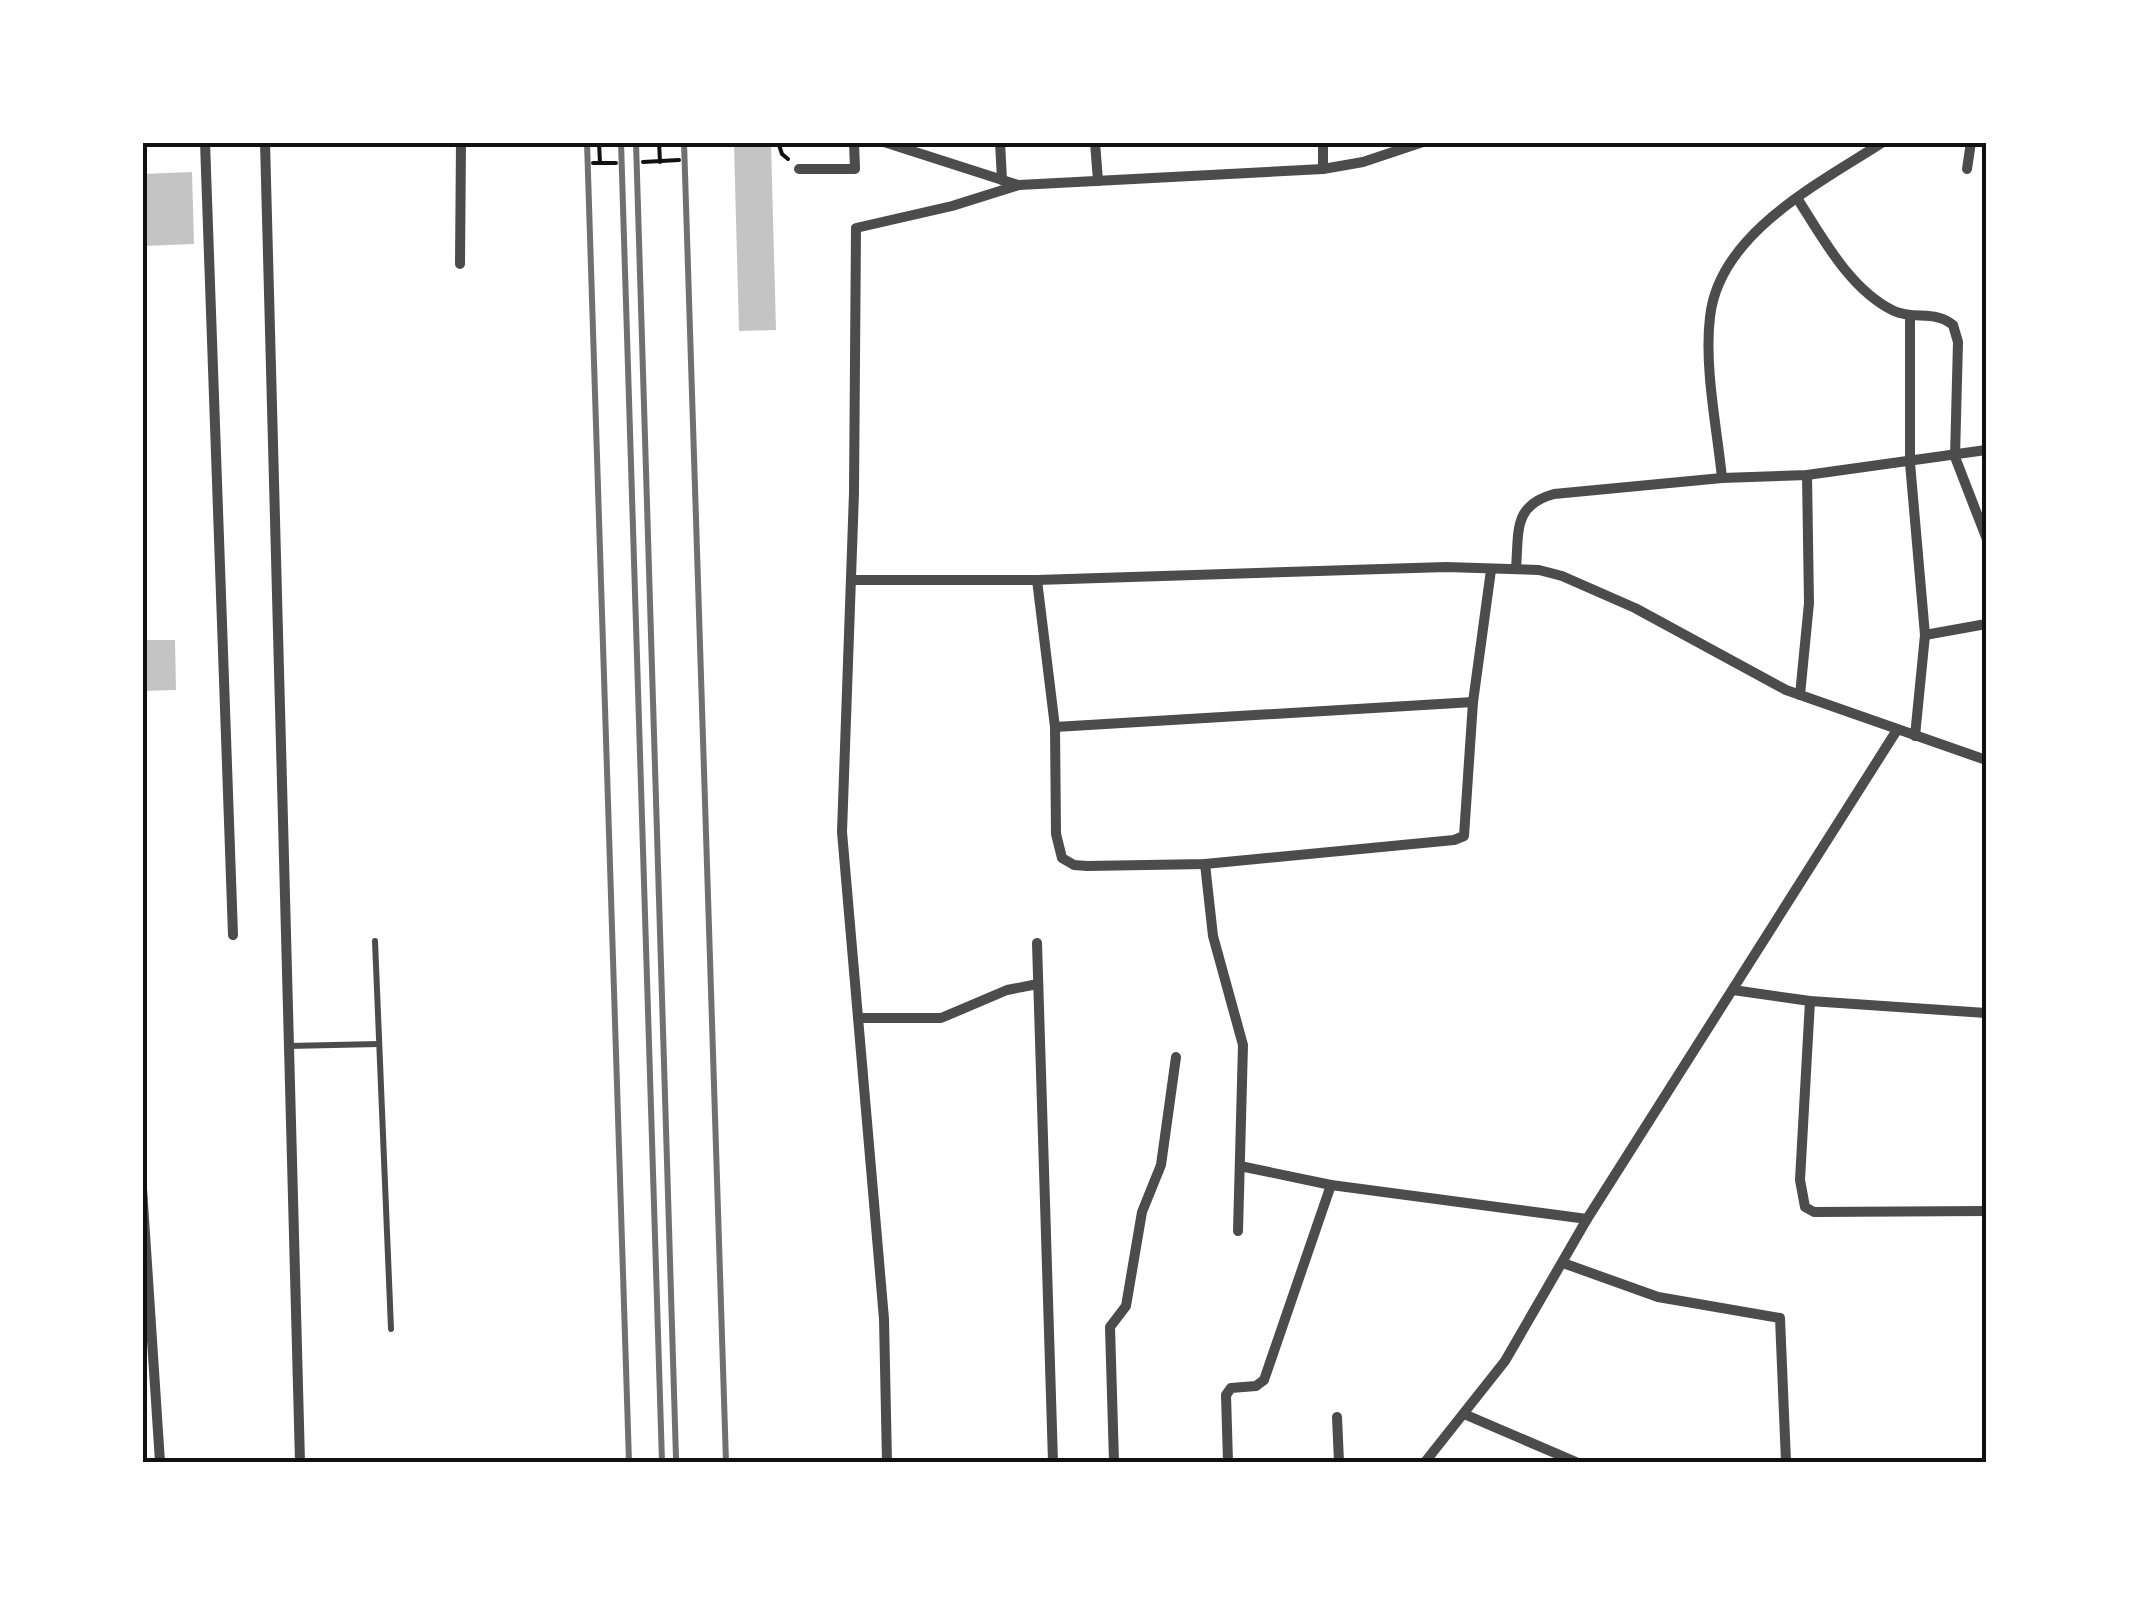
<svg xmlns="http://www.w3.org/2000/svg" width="2129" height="1605" viewBox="0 0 2129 1605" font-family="'Public Sans',sans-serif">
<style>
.building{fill:#c4c4c4}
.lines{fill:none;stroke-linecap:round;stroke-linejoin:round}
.path{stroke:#111;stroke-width:4}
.service{stroke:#4c4c4c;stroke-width:6}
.minor{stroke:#4c4c4c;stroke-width:10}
.rail{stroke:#707070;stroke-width:6}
.neatline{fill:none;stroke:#111;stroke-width:4}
</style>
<rect width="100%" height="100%" fill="#fff"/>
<g class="building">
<path d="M771 144 776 330 739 331 734 145Z"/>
<path d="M192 172 194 244 142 246V174Z"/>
<path d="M142 640H175L176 690 142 691Z"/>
</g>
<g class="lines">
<g class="path">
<path d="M599 142 600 163"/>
<path d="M659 142 660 162"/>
<path d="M778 142 782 154 788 159"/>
<path d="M643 162 679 160"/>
<path d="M593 163H616"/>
</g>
<g class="service">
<path d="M375 941 391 1329"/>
<path d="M288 1046 379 1044"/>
</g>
<g class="minor">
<path d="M205 142 233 935"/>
<path d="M265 142 300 1462"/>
<path d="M884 142 1018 185"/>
<path d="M1000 142 1002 180"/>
<path d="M1095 142 1098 181"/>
<path d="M1323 142V169"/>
<path d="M799 169H855L854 142"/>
<path d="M1967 169 1971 142"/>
<path d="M1797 198C1822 237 1850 290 1894 311 1914 320 1936 310 1953 325L1958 342 1955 457 1986 537"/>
<path d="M460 264 461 142"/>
<path d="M1910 316V463L1925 635 1915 736"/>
<path d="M1722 478C1717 428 1704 367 1710 317 1719 233 1820 183 1883 142"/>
<path d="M1516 568C1519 531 1513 505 1554 494L1722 478 1807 475 1986 450"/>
<path d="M851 580H1037L1446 567 1539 570 1562 576 1635 608 1786 690 1986 760"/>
<path d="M1037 580 1055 727 1056 834 1062 858 1074 865 1087 866 1205 864 1454 840 1464 836 1473 702 1491 570"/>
<path d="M1925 635 1986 624"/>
<path d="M1800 695 1809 603 1807 475"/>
<path d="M1055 727 1473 702"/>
<path d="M1205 864 1213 936 1243 1045 1238 1231"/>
<path d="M1037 943 1053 1462"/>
<path d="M1733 990 1810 1001 1986 1013"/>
<path d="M1810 1001 1800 1180 1805 1207 1814 1212 1986 1211"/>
<path d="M858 1018H941L1007 990 1038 984"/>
<path d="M1240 1166 1331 1185 1587 1219"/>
<path d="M142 1188 160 1462"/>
<path d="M1563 1263 1658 1297 1780 1318 1786 1462"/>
<path d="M1464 1414 1576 1462"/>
<path d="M1337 1417 1339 1462"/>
<path d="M887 1462 884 1319 842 832 854 493 856 228 952 206 1019 185 1323 169 1363 162 1423 142"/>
<path d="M1114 1462 1110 1327 1126 1306 1142 1212 1161 1165 1176 1057"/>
<path d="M1228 1462 1226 1395 1231 1388 1256 1386 1264 1380 1331 1185"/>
<path d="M1425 1462 1505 1361 1587 1219 1897 730"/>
</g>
<g class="rail">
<path d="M587 142 629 1462"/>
<path d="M621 142 662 1462"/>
<path d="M636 142 676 1458"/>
<path d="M684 142 726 1462"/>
</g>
</g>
<rect width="2129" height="1605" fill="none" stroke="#ffffff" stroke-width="290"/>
<rect x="145" y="145" width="1839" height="1315" class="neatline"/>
</svg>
